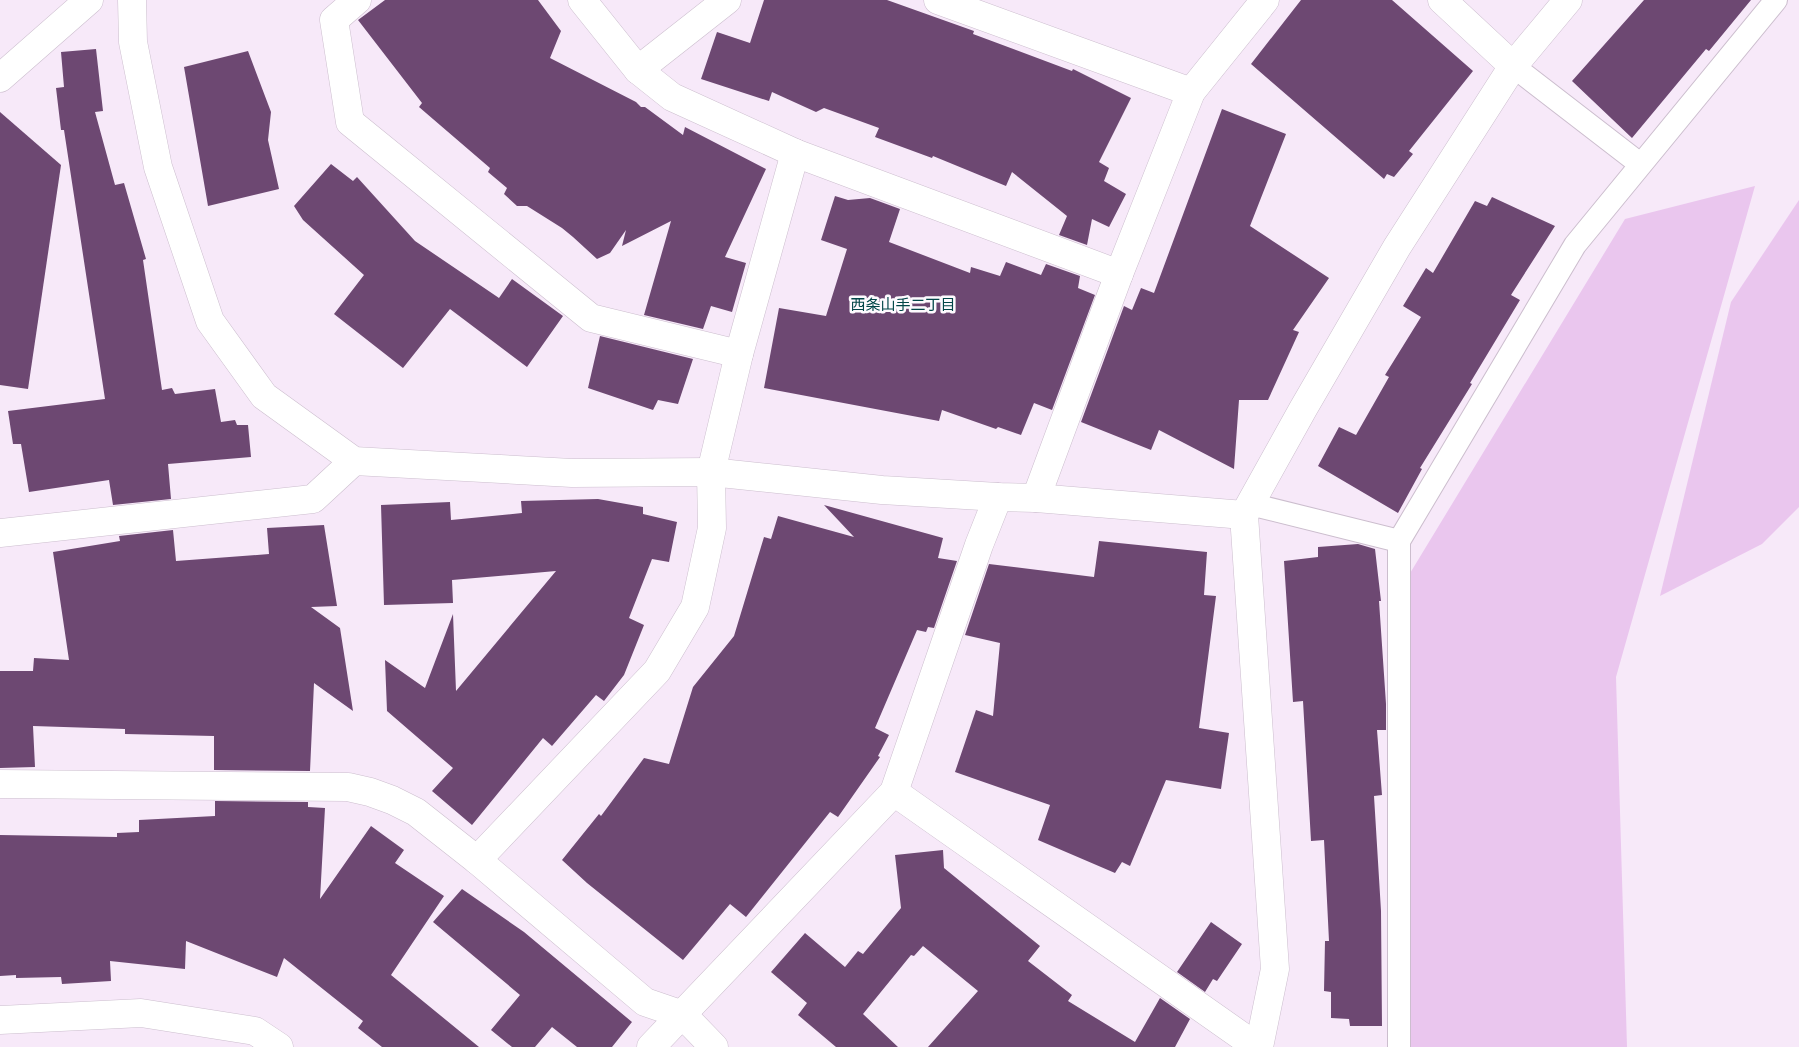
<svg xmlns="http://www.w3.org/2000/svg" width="1799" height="1047" viewBox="0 0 1799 1047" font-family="Quicksand,'Noto Sans JP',sans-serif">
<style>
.green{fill:#eac6ee}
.building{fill:#6d4872}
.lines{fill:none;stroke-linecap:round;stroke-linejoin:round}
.lane-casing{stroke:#ccbece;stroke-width:24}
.street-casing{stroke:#ccbece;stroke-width:29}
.lane{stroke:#fff;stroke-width:22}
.street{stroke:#fff;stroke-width:28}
.labels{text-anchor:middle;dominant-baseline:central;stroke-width:5;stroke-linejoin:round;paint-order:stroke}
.neighbourhood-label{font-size:15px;fill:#014547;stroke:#fdfafe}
</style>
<rect width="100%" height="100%" fill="#f7e9f9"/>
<g class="green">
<path d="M1755 186 1616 677 1627 1047H1407L1398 593 1625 219Z"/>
<path d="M1799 200V507L1762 544 1660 596 1731 302Z"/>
</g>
<g class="building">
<path d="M385 0H538L561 31 550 58 636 102 641 107H645L683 135 685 127 766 169 725 257 746 263 732 312 711 306 703 329 644 315 671 221 622 246 626 230 610 253 597 259 573 237 562 228 527 206H517L504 194 507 188 488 172 490 168 419 107 422 103 358 20Z"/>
<path d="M764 0H887L974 31 973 34 1072 71 1073 69 1131 98 1099 162 1109 168 1104 181 1126 194 1109 227 1092 219 1087 245 1059 235 1067 216 1012 172 1006 186 933 156 932 158 875 137 879 128 824 108 816 112 772 92 769 101 701 79 717 32 750 43Z"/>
<path d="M1301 0H1392L1473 71 1409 151 1413 154 1394 177 1387 174 1384 179 1251 64Z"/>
<path d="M1644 0H1751L1709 51 1706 49 1632 138 1572 81Z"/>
<path d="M96 49 103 111 95 112 115 185 124 183 146 259 143 260 162 390 172 388 175 394 215 389 221 422 235 420 237 425H248L251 457 168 464 171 499 113 505 109 480 29 492 21 444H13L8 411 105 399 64 130H61L56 88 64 87 61 52Z"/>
<path d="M248 51 271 112 268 140 279 189 208 206 184 67Z"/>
<path d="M1222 109 1286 134 1250 226 1329 278 1293 330 1299 332 1268 400H1239L1234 469 1159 430 1151 450 1081 422 1124 306 1132 310 1141 288 1154 293Z"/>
<path d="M0 112 61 165 28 389 0 385Z"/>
<path d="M331 164 353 181 357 177 415 241 499 298 512 279 563 316 527 367 450 309 403 368 334 314 364 275 303 220 294 206Z"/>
<path d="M835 196 848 200 870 198 900 209 889 242 970 273 971 267 1000 276 1006 262 1041 275 1046 264 1080 276 1078 288 1095 295 1052 410 1034 403 1021 435 998 427 996 429 942 410 939 421 764 388 779 308 826 316 847 249 821 240Z"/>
<path d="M1492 197 1555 226 1511 295 1520 300 1470 383 1472 384 1420 468 1422 469 1398 513 1318 466 1339 427 1356 435 1389 377 1385 375 1421 317 1403 306 1426 268 1433 273 1475 201 1487 206Z"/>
<path d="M600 336 693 359 678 404 658 400 653 410 588 388Z"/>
<path d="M598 499 643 507V514L677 522 669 562 652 559 629 618 644 625 624 675 604 701 596 695 552 746 543 738 472 825 432 791 453 768 387 711 385 660 425 688 453 614 456 691 556 571 452 580 453 603 384 605 381 505 450 502 451 520 522 513 521 501Z"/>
<path d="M824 505 943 538 938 558 957 561 934 628 928 627 926 632 917 630 875 728 889 735 878 756 880 757 838 817 830 812 746 917 730 904 683 960 587 883 562 860 599 814 601 816 644 758 669 764 693 687 734 636 764 537 771 539 778 516 854 537Z"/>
<path d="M324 525 337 606 311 607 340 628 353 711 314 683 310 771 214 770V736L125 734V729L33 726 35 767 0 768V671H33L34 658 69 660 53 552 120 541 119 536 173 530 176 561 269 554 267 528Z"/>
<path d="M1099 541 1207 552 1204 595 1216 596 1199 728 1229 733 1221 789 1166 780 1130 866 1122 862 1115 873 1038 840 1050 805 955 772 976 710 993 716 1000 643 965 635 989 564 1094 577Z"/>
<path d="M1358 544 1375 549 1381 601H1379L1386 704V730H1377L1382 795 1374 796 1381 911 1382 1026H1350L1349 1019 1331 1018V992L1324 991 1325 941H1329L1324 840 1311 841 1303 701 1293 702 1284 561 1318 557V547Z"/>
<path d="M215 801 308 802V807L325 808 320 899 371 826 404 850 395 863 444 896 391 975 479 1047H382L358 1028 363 1021 284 958 277 977 186 941 185 969 110 961 111 981 62 984 61 977 16 978V975L0 976V835L117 837V833L139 832V820L215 816Z"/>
<path d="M943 850 944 868 1040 946 1028 961 1072 995 1068 1001 1135 1042 1160 998 1190 1019 1175 1047H928L978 991 923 946 914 956 911 955 863 1014 898 1047H836L798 1015 807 1003 771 972 805 933 845 967 858 951 863 954 901 908 895 855Z"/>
<path d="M462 889 524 932 632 1022 612 1047H577L552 1027 535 1047H512L491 1030 520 995 433 922Z"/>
<path d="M1211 922 1242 944 1217 981 1213 979 1205 992 1177 972Z"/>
</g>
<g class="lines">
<g class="lane-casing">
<g id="lane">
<path d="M1513 66 1640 164"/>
<path d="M1250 504 1399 541"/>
<path d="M1399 1047V541L1575 245 1776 0"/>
</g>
</g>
<g class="street-casing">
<g id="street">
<path d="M132 0 133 42 158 167 210 321 264 396 354 461 572 473 711 472 882 490 998 497 1036 498 1244 515"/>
<path d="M357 0 334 20 350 122 591 318 739 354"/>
<path d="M582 0 638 70 672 97 795 153 1119 274"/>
<path d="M938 0 1191 92"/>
<path d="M1442 0 1513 66"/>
<path d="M638 70 727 0"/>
<path d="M0 78 89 0"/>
<path d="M1036 498 1119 274 1191 92 1265 0"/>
<path d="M0 533 313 499 354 461"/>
<path d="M0 784 348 787 370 792 392 800 416 812 477 860 645 1002 683 1015 714 1047"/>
<path d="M894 792 1257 1047"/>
<path d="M477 860 657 671 695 607 712 528 711 472 739 354 795 153"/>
<path d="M0 1020 141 1013 255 1031 279 1047"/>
<path d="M651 1047 894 792 979 545 998 497"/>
<path d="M1259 1047 1275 969 1244 515 1303 409 1397 247 1513 66 1568 0"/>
</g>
</g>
<use href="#lane" class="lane"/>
<use href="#street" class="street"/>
</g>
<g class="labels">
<g class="neighbourhood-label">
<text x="903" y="304">西条山手二丁目</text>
</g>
</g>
</svg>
